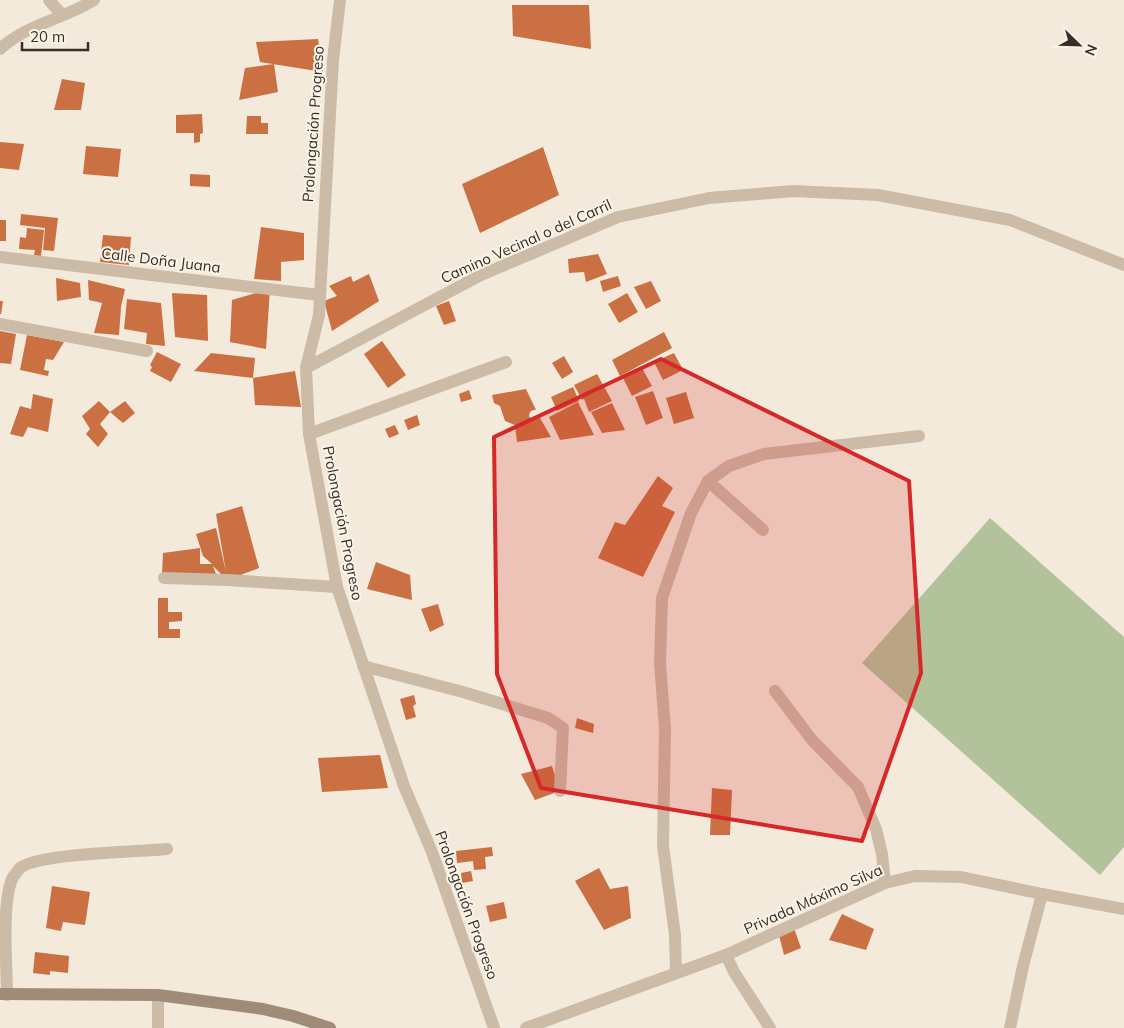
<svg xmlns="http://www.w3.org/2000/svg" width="1124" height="1028" viewBox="0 0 1124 1028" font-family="Mulish,sans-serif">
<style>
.green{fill:#b2c39b}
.building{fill:#cb7042}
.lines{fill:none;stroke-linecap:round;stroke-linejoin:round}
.street{stroke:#ccbba7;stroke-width:12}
.secondary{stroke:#a08a78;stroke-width:12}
.marked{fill:#d62828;fill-opacity:0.2;stroke:#d62828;stroke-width:4;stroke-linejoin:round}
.labels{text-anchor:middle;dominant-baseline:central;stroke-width:4;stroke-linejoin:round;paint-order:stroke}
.street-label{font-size:15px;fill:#382e28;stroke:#faf4e8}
</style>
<rect width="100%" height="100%" fill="#f3eadc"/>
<path class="green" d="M990 518 1124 637V847L1100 875 862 663Z"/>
<g class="building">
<path d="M512 5H589L591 49 513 36Z"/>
<path d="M318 39 323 72 260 62 256 42Z"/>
<path d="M274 64 278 92 239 100 245 68Z"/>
<path d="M62 79 85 83 81 110H54Z"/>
<path d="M202 114 203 133 200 134V142L194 143V133H176V115Z"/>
<path d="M247 116H261V123H268V134H246Z"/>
<path d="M0 142 24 144 19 170 0 168Z"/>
<path d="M86 146 121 149 118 177 83 174Z"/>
<path d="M543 147 559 195 480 233 462 184Z"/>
<path d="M190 174 210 175V187L190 186Z"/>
<path d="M21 214 58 218 54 251 43 250 45 228 20 225Z"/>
<rect x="0" y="220" width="6" height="21"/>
<path d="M261 227 304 233V260L281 262V281L254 279Z"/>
<path d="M27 228 44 230 41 256 34 255 35 250 19 249 20 237 26 238Z"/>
<path d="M103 235 131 237 129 265 100 262Z"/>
<path d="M598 254 607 274 586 282 584 272 569 273 568 259Z"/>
<path d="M369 274 379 301 332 331 324 301 337 296 329 286 351 276 353 282Z"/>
<path d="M618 276 621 286 603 292 600 281Z"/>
<path d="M56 278 80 283 81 297 57 301Z"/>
<path d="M88 280 125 289 121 307 119 335 94 333 102 303 89 300Z"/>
<path d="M651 281 661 301 646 309 634 287Z"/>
<path d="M270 289 266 349 230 342 232 300Z"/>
<path d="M172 293 207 295 208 341 175 337Z"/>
<path d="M627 293 638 312 619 323 608 304Z"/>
<path d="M127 299 161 303 165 346 146 344 147 333 124 329Z"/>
<path d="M0 301H3L1 314H0Z"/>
<path d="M449 301 456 321 444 325 436 306Z"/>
<path d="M0 331 16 334 11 364 0 363Z"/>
<path d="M664 332 672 348 620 376 612 360Z"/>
<path d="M27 335 64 342 53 360 46 359 44 370 49 371 48 376 20 370Z"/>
<path d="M382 341 406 375 388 388 364 354Z"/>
<path d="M157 352 181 364 171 382 150 371 152 367 150 365Z"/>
<path d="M211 353 255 358 253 378 194 371Z"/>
<path d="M674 353 683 370 663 380 654 362Z"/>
<path d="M564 356 573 372 562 379 552 363Z"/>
<path d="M642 368 652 386 632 396 623 378Z"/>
<path d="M295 371 301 407 255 405 253 378Z"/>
<path d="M597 374 612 401 589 412 584 399 582 400 574 385Z"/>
<path d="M573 387 579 401 557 411 551 397Z"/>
<path d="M526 389 536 410H533L530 412 529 416 531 419 540 418 551 437 517 442 515 425 505 421 500 406 494 403 492 395Z"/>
<path d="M469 390 472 399 461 402 459 394Z"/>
<path d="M653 391 663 418 646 425 635 397Z"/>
<path d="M686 392 694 418 674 424 666 398Z"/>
<path d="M33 394 53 399 48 432 28 427 23 437 10 434 20 406 31 409Z"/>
<path d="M99 401 110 412 100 424 108 434 98 447 86 434 90 429 82 416Z"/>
<path d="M125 401 135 413 123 423 110 412Z"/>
<path d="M578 402 594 435 560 440 549 417Z"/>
<path d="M612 403 625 430 602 433 591 412Z"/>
<path d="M417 415 420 425 408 430 404 420Z"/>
<path d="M395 425 399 434 389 438 385 429Z"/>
<path d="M658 476 673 488 662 506 675 512 643 577 598 558 615 522 625 525Z"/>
<path d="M242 506 259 568 227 580 213 566 217 577 162 574 163 553 200 548V564H212L203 556 196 534 216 528 226 572 216 514Z"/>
<path d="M376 562 410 575 412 600 367 589Z"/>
<path d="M158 598H168V612H182V621L169 622V629H180V638H158Z"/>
<path d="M438 604 444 625 430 632 421 609Z"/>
<path d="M414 695 416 704 413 706 416 717 406 720 400 699Z"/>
<path d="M577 718 594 724 593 733 575 728Z"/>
<path d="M380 755 388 788 322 792 318 758Z"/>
<path d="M552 766 560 791 535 800 521 774Z"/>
<path d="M712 788 732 790 730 835H710Z"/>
<path d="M492 847 493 856 485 857 486 869 474 870 473 861 457 863 456 851Z"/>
<path d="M599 868 610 889 628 886 631 918 604 930 575 881Z"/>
<path d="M471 871 473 881 462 883 461 873Z"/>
<path d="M52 886 90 892 85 925 63 922 61 931 46 928Z"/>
<path d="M504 902 507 918 490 922 486 906Z"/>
<path d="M842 914 874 929 866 950 829 940Z"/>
<path d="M794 928 801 948 784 955 779 935Z"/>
<path d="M35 952 69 956 68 973 50 971V975L33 973Z"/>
</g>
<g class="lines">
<g class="street">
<path d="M49 0 62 15"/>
<path d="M340 0 333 60 319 315 306 368 309 434 337 587 404 786 432 852 494 1028"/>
<path d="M0 49C27 24 64 19 94 0"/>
<path d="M0 257 319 295"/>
<path d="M0 324 147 351"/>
<path d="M306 368 481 275 618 217 709 198 794 191 878 195 1010 220 1124 265"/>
<path d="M309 434 506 362"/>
<path d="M708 481 763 530"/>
<path d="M164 578 227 580 337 587"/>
<path d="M363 666 463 692 548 718 563 728 560 791"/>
<path d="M775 691 812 740 858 787 876 829 882 854 885 883"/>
<path d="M726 955 734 972 770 1028"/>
<path d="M676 973 675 935 663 846 665 729 660 663 662 598 691 513 708 481 729 466 764 454 919 436"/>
<path d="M7 995C7 966 1 901 13 877 15 875 18 870 20 868 39 853 138 852 167 849"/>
<path d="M158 995V1028"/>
<path d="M526 1028 726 955 885 883 915 876 961 877 1042 894 1124 909"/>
<path d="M1010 1028 1023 966 1042 894"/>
</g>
<path class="secondary" d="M0 994 158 995 263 1009 293 1016 330 1028"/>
</g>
<path class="marked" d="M661 359 909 481 921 673 862 841 541 788 497 674 494 437Z"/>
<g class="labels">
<g class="street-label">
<text transform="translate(313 124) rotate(-86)">Prolongación Progreso</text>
<text transform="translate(526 241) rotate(-24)">Camino Vecinal o del Carril</text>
<text transform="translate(161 260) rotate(7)">Calle Doña Juana</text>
<text transform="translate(343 523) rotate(79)">Prolongación Progreso</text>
<text transform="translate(813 899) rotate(-24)">Privada Máximo Silva</text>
<text transform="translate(467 905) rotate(70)">Prolongación Progreso</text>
</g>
</g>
<g transform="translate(1079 45) rotate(113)" stroke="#faf4e8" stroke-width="4" paint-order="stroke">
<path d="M0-4L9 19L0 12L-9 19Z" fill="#382e28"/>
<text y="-8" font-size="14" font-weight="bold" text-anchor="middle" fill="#382e28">N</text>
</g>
<path d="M22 42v8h66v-8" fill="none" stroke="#382e28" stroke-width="2.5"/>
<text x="30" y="42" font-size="15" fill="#382e28" stroke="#faf4e8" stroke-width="4" paint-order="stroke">20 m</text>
</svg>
